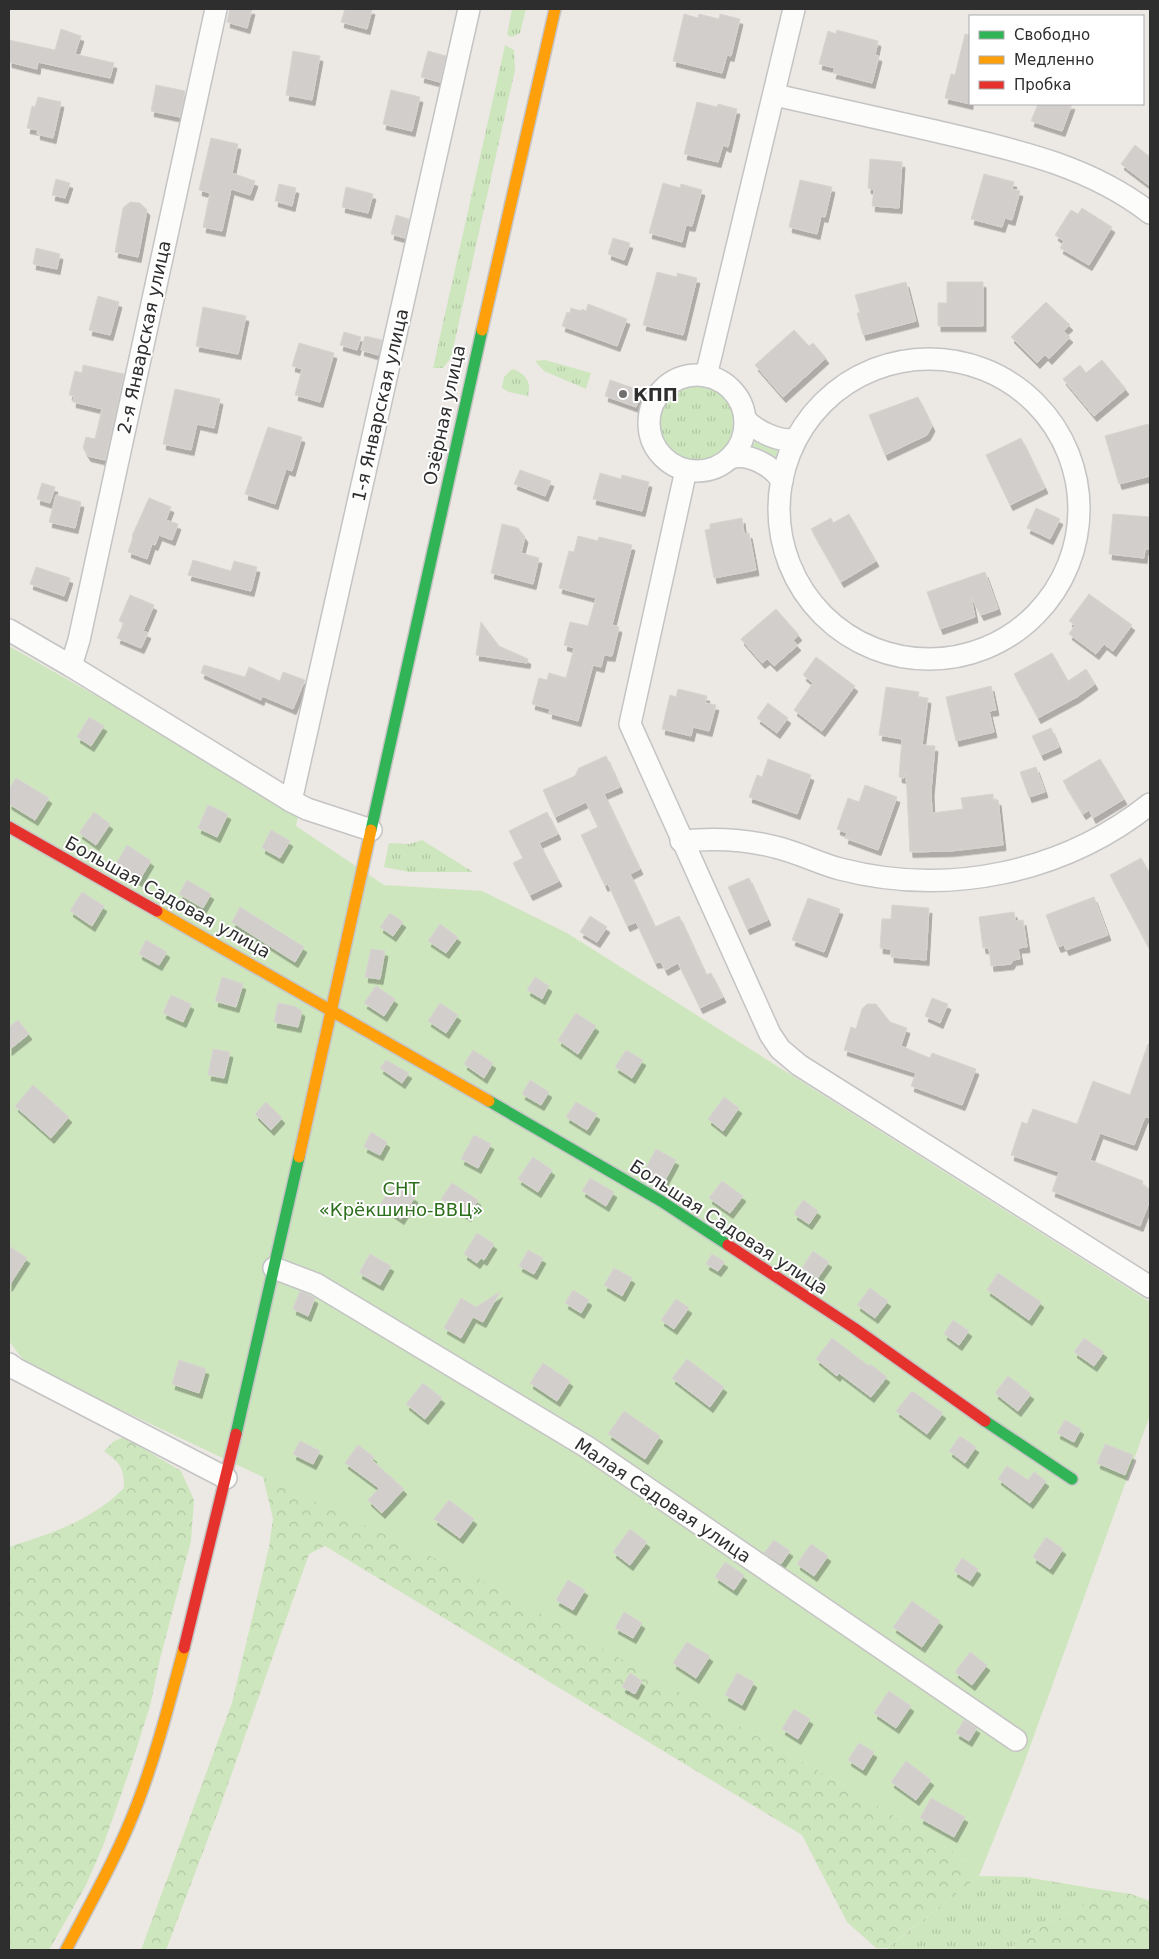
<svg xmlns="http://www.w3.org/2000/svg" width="1159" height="1959" viewBox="0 0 1159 1959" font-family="'DejaVu Sans',sans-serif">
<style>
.grass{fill:url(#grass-tufts)}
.forest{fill:url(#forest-crowns)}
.garden{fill:#cee6be}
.building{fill:#d1cecb;stroke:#d7d4d0;filter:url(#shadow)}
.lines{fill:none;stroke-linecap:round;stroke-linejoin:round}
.street-casing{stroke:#c5c4c5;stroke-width:24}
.fast-casing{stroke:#c5c4c5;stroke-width:14}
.slow-casing{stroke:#c5c4c5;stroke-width:14}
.jam-casing{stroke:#c5c4c5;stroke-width:14}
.street{stroke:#fcfcfb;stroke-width:21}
.fast{stroke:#30b455;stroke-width:11}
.slow{stroke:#ff9f0a;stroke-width:11}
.jam{stroke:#e5322d;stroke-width:11}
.poi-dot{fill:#706f6e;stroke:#fff;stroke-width:2}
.labels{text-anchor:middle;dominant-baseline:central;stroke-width:4;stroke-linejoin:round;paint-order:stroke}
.street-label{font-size:18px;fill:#2e2e2e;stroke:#fff}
.poi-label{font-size:18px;font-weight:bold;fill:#2e2e2e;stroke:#fff;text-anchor:start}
.park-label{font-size:18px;fill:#2c6e1b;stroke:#fff}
</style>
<defs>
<pattern id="grass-tufts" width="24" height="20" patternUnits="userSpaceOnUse" patternTransform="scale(1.25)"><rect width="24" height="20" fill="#cee6be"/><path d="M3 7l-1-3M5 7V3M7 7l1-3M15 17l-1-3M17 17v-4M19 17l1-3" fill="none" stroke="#b1c6a4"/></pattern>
<pattern id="forest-crowns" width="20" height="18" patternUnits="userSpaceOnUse" patternTransform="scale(1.25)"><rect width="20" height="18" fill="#cee6be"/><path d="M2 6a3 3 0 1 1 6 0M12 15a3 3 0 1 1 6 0" fill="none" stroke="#b1c6a4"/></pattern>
<filter id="shadow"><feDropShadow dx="3" dy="5.5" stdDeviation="0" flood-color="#0004"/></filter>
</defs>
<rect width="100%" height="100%" fill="#ece8e4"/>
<g class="grass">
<path d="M512 9H526L520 33 512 37 507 35Z"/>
<path d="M505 45 514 50 515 70 451 358 443 368H433Z"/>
<path d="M545 360 591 373 586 389 544 371 535 361Z"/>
<path d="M512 369C525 373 532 382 528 396L509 392 502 388 504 377Z"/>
<circle cx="696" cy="424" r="39"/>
<path d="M759 439 778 448 777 456 773 459 751 452 750 446Z"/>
<path d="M422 840 473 872H409L384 867 389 843 409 844Z"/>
<path d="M979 1876 1025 1877 1085 1887 1091 1902 1018 1939 1011 1950H885Z"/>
</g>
<g class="forest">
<path d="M124 1437 181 1471 194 1500 191 1541 160 1659 150 1706 129 1772 103 1846 85 1887 49 1950H9V1547C52 1533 91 1521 124 1488 124 1467 120 1463 104 1451L114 1441Z"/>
<path d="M257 1452 828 1776 952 1851 979 1876 887 1948H876L847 1922 802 1835 325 1546 309 1554 221 1804 166 1950H141L232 1703 269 1547 273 1519Z"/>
<path d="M1077 1886 1131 1894 1150 1901V1950H1011L1018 1939 1091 1902 1085 1888Z"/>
</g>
<path class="garden" d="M9 646 198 754 298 817 296 826 384 885 482 891 567 933 1150 1302V1415L1023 1766 979 1876 952 1851 828 1776 483 1581 28 1366 9 1341Z"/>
<g class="building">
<path d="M230 9H252L247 28 227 22Z"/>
<path d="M345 9H372L367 29 341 22Z"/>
<path d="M684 14 698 18 699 14 719 19 720 14 740 19 731 56 727 55 722 73 673 61Z"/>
<path d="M61 29 81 36 75 54 114 63 110 78 38 62 37 69 9 62V40L55 50Z"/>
<path d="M837 30 878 41 875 55 879 56 872 83 833 73 835 68 819 64 828 31 836 34Z"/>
<path d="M965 34 970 35V104L945 98 951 74 955 75Z"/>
<path d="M293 51 320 56 312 100 286 95Z"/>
<path d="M428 51 446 56 440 82 421 77Z"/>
<path d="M156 85 185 91 180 117 151 111Z"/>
<path d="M391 90 420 97 412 131 383 124Z"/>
<path d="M38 97 61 102 53 138 37 134 38 130 27 128 32 106 35 107Z"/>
<path d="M697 102 717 107 718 104 737 109 728 147 723 145 718 162 684 154Z"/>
<path d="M1038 104H1072L1062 131 1031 121Z"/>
<path d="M211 138 238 144 232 173 255 181 250 195 231 189 222 231 203 227 210 193 199 190Z"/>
<path d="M1135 145 1150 157V186L1121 164Z"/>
<path d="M870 159 902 162 899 208 872 206 874 190 868 188Z"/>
<path d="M984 174 1014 182 1012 189 1020 191 1012 220 1005 218 1002 227 971 219Z"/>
<path d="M56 179 70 183 65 198 52 195Z"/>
<path d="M800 180 832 187 825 217 821 216 817 234 789 227Z"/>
<path d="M663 183 680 188 681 184 702 190 692 226 686 225 682 242 649 233Z"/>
<path d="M279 184 296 188 292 206 275 201Z"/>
<path d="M346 187 373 194 368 213 342 207Z"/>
<path d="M130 202 140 203 147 210 138 257 115 252 123 208Z"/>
<path d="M1082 208 1112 227 1089 265 1060 248 1064 241 1055 235 1071 210 1078 214Z"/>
<path d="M396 215 409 219 405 238 391 234Z"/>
<path d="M613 238 630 243 624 260 608 254Z"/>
<path d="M36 248 60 254 57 269 33 264Z"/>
<path d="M657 272 677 277V273L697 278 683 335 643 325Z"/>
<path d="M906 282 916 321 863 335 857 313H860L855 295Z"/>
<path d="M947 282H983V326H938V303H947Z"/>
<path d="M98 296 119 302 110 335 89 330Z"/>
<path d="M1046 302 1070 325 1063 331 1070 337 1049 359 1045 355 1037 363 1011 337Z"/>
<path d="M588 304 627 319 617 346 562 326 567 312 570 313 571 308 581 311 582 309 586 311Z"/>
<path d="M203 307 246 316 238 354 196 346Z"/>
<path d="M794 330 809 346 813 343 826 358 783 397 755 365Z"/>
<path d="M344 332 361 337 357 350 340 345Z"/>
<path d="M365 336 382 340 378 355 361 350Z"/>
<path d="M299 343 334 353 320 402 295 395 302 369 292 366Z"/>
<path d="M1102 360 1126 389 1094 416 1063 379 1080 365 1086 373Z"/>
<path d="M83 365 124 374 105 460 88 456 83 448 86 437 95 439 102 409 73 402 74 396 69 395 75 371 82 373Z"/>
<path d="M610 380 642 391 636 407 605 396Z"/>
<path d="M175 389 220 399 214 428 197 424 191 450 163 444Z"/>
<path d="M918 397 932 426 927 435 885 455 869 415Z"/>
<path d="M1148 424 1150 432V476L1119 484 1105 436Z"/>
<path d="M268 427 302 437 292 471 286 469 275 504 245 494Z"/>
<path d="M1021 438 1045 488 1010 505 986 455Z"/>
<path d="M520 470 551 481 545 496 514 484Z"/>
<path d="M600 473 621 479 622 475 649 482 642 511 593 499Z"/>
<path d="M42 483 55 487 50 503 37 499Z"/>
<path d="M56 495 81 502 75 528 49 522Z"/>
<path d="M149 498 171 507 166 520 178 524 172 540 159 535 155 545 152 544 147 559 128 552 133 537 132 536Z"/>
<path d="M1036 508 1060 519 1050 539 1027 528Z"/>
<path d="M849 514 876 561 841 582 811 529 831 518 833 523Z"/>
<path d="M1113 514 1150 517V549H1145L1144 558 1109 554Z"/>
<path d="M742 518 744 534 749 533 756 570 714 578 705 530 710 529V524Z"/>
<path d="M502 524 518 528 525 537 521 553 539 558 533 584 491 573Z"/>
<path d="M578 536 598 541 599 537 632 545 612 625 619 627 612 656 604 655 601 667 593 665 578 721 549 713 550 709 532 704 539 678 547 680 549 673 566 678 574 648 564 645 570 622 588 626 596 598 559 588 569 551 574 552Z"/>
<path d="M193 560 231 571 234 561 257 567 251 591 188 575Z"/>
<path d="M36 567 70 578 64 596 30 584Z"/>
<path d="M985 572 998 609 981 615 971 597 975 617 940 629 927 592Z"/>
<path d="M1089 594 1132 625 1113 651 1104 644 1096 654 1069 634 1075 625 1069 621Z"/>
<path d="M130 595 154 605 143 631 148 633 141 648 117 638 124 623 119 621Z"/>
<path d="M776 609 799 635 793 640 798 645 774 666 767 659 762 663 741 639Z"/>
<path d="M481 622 499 646 528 659 527 663 476 655Z"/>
<path d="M1052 653 1068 681 1086 669 1095 684 1077 697 1038 718 1014 674Z"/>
<path d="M816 657 855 686 822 731 794 710 813 683 803 675Z"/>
<path d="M204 665 245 677 249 667 280 681 283 672 305 680 293 709 262 696 261 700 201 673Z"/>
<path d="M991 686 996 710 989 711 994 732 956 741 946 697Z"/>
<path d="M886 687 919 692 918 697 928 698 922 745 935 746 931 791 932 813 963 809 961 798 993 794V800H998L1003 845 951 851 910 852 906 773 904 778 899 777 902 739 879 735Z"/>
<path d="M678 689 707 696 705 703 716 705 709 731 693 727 691 736 662 729 670 695 676 697Z"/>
<path d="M768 703 788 718 777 733 757 718Z"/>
<path d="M89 717 104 726 91 746 77 737Z"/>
<path d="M1051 728 1059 747 1041 755 1032 736Z"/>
<path d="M606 756 620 787 604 794 640 869 630 874 655 927 679 916 706 975 711 973 723 997 700 1008 678 963 665 970 661 962 655 963 636 922 627 926 608 884 605 886 581 835 598 827 586 802 555 817 543 790 575 776 579 768Z"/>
<path d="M768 759 811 775 797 814 749 797 757 775 762 777Z"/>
<path d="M1100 759 1124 799 1093 818 1089 810 1083 814 1063 781Z"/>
<path d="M1036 767 1045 792 1029 797 1020 772Z"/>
<path d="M16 778 49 798 35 820 9 804V789Z"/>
<path d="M865 785 897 797 878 850 845 838 847 833 837 829 848 798 859 802Z"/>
<path d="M208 805 228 814 217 837 198 828Z"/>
<path d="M94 812 110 824 96 845 79 833Z"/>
<path d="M547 812 558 834 539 843 559 881 530 895 513 863 523 858 509 831Z"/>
<path d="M271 830 290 841 280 858 262 848Z"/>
<path d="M127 845 151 861 139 881 115 866Z"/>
<path d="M1141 858 1150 874V950L1110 875Z"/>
<path d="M749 878 768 920 747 929 728 887Z"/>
<path d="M187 880 211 894 203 908 179 894Z"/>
<path d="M82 892 104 906 92 926 70 911Z"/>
<path d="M1094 897 1108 935 1066 950 1064 945 1058 947 1046 915Z"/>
<path d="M808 898 840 909 824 952 792 940Z"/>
<path d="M892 905 929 908 926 960 891 957V949L880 948 882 919H891Z"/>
<path d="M240 907 304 947 295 962 232 922Z"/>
<path d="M1014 912 1015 921 1023 920 1027 947 1018 948 1020 959 1013 960 1011 964 991 966 989 948H983L979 917Z"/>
<path d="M390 913 403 922 393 936 380 927Z"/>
<path d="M590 916 607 927 597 942 580 932Z"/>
<path d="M440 924 458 937 446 953 428 941Z"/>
<path d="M146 940 167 952 159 965 139 954Z"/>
<path d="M371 949 385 951 380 979 365 977Z"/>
<path d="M222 977 243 984 236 1007 215 1001Z"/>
<path d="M535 977 549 986 542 999 527 990Z"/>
<path d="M376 986 395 999 384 1016 364 1003Z"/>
<path d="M171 995 191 1004 183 1022 163 1013Z"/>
<path d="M932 998 948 1004 940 1023 925 1016Z"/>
<path d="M278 1003 294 1006 302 1011 298 1027 274 1022Z"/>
<path d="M440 1003 458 1015 446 1033 428 1021Z"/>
<path d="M867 1004H876L890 1022 907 1028 901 1046 930 1058 932 1053 976 1069 962 1105 911 1086 916 1073 844 1050 851 1027 856 1029 862 1009Z"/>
<path d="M576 1013 596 1026 578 1054 558 1040Z"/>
<path d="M18 1020 29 1034 9 1050V1027Z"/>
<path d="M1148 1044H1150V1118L1145 1117 1134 1145 1100 1133 1090 1160 1143 1181 1142 1185 1150 1189V1200L1140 1226 1052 1191 1059 1172 1011 1155 1022 1122 1027 1124 1033 1109 1077 1124 1093 1081 1130 1095Z"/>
<path d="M213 1049 230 1052 224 1078 208 1075Z"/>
<path d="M473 1050 493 1063 484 1078 464 1064Z"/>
<path d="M626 1050 643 1060 632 1078 615 1067Z"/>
<path d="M386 1060 409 1073 402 1083 380 1068Z"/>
<path d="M530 1080 549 1092 541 1105 522 1094Z"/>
<path d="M33 1085 69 1117 51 1138 15 1106Z"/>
<path d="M724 1097 739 1108 723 1131 708 1119Z"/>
<path d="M266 1102 282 1118 271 1130 255 1114Z"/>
<path d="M576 1102 597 1114 587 1130 566 1117Z"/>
<path d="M371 1132 387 1142 380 1155 364 1147Z"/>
<path d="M474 1135 491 1144 478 1168 461 1159Z"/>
<path d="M656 1149 676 1160 664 1182 644 1172Z"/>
<path d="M533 1157 552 1170 538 1192 518 1179Z"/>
<path d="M590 1178 614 1192 606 1206 582 1191Z"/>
<path d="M722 1181 743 1196 730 1213 709 1198Z"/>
<path d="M452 1183 478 1200 468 1216 441 1199Z"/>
<path d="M393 1184 415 1197 401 1219 380 1205Z"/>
<path d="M803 1200 818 1211 809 1224 794 1214Z"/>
<path d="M477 1233 494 1244 484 1260 481 1258 477 1263 464 1254Z"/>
<path d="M9 1246 27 1258 9 1286Z"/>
<path d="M528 1250 543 1258 534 1274 519 1266Z"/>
<path d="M813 1251 829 1262 817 1279 802 1268Z"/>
<path d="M370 1254 391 1266 380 1285 359 1273Z"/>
<path d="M712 1254 725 1262 718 1271 706 1264Z"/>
<path d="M614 1268 632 1278 622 1296 604 1285Z"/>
<path d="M998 1273 1041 1302 1029 1320 987 1290Z"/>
<path d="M870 1288 888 1301 875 1318 857 1305Z"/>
<path d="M573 1290 589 1300 581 1313 565 1303Z"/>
<path d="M300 1291 315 1298 308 1316 293 1309Z"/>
<path d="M500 1292 483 1322 473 1317 461 1338 444 1328 461 1298 476 1307Z"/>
<path d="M676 1299 689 1308 674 1329 661 1320Z"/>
<path d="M953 1320 969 1331 959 1345 944 1334Z"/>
<path d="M832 1338 869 1366 870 1364 887 1377 871 1397 839 1373 837 1376 816 1359Z"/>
<path d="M1084 1338 1104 1352 1094 1366 1074 1352Z"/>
<path d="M687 1359 724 1387 710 1407 672 1378Z"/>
<path d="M179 1360 206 1369 199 1393 172 1384Z"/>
<path d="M543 1363 570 1381 557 1401 530 1383Z"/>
<path d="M1008 1376 1031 1394 1018 1411 995 1393Z"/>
<path d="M423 1383 442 1398 425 1419 406 1404Z"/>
<path d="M912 1391 943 1413 927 1434 896 1411Z"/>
<path d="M624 1411 660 1436 645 1459 608 1434Z"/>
<path d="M1065 1420 1081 1429 1074 1442 1057 1433Z"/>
<path d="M960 1436 976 1447 965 1463 949 1451Z"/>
<path d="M300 1441 320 1451 313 1464 293 1454Z"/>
<path d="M1105 1444 1133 1455 1125 1475 1097 1463Z"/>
<path d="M358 1445 374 1457 372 1460 404 1489 382 1513 368 1500 379 1488 345 1463Z"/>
<path d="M1007 1466 1028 1480 1034 1472 1046 1481 1030 1503 998 1479Z"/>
<path d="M449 1500 474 1519 460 1538 434 1519Z"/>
<path d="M630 1529 647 1542 630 1565 613 1552Z"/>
<path d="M1046 1537 1063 1549 1050 1569 1033 1557Z"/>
<path d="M774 1540 790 1551 781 1564 764 1553Z"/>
<path d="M811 1544 828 1556 814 1576 797 1564Z"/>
<path d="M962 1558 978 1569 970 1581 954 1571Z"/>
<path d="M725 1562 744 1575 734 1590 715 1577Z"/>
<path d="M568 1580 585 1590 573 1610 556 1600Z"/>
<path d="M912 1601 940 1621 922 1647 893 1627Z"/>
<path d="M624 1612 642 1623 633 1638 615 1628Z"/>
<path d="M687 1642 710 1656 696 1678 673 1663Z"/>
<path d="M970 1652 987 1665 972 1685 955 1672Z"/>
<path d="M630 1673 642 1681 635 1694 622 1687Z"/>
<path d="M737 1673 754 1682 742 1705 725 1695Z"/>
<path d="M889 1691 911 1706 896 1728 874 1713Z"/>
<path d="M794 1709 810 1719 798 1739 782 1729Z"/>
<path d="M964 1720 977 1728 969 1741 956 1733Z"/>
<path d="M859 1743 874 1752 863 1770 848 1760Z"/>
<path d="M906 1761 931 1780 916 1800 891 1782Z"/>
<path d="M931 1798 965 1817 954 1837 920 1818Z"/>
</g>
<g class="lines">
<g class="street-casing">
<g id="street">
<path d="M775 95C828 107 882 119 935 131 1011 149 1087 164 1150 213"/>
<circle cx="929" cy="509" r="150"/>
<circle cx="697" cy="423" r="48"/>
<path d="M706 376 794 9"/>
<path d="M745 419C756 431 780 443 796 439"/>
<path d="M730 458C748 452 773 466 782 481"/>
<path d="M686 470 630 724 770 1034 780 1049 799 1065 1150 1287"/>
<path d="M9 630 71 666 291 801 307 809 371 830"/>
<path d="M71 666 79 640 216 9"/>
<path d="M291 801 469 9"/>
<path d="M681 841C713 838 745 839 775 847 797 852 818 863 840 869 948 897 1063 873 1150 804"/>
<path d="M274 1268 316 1284 587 1447 1016 1740"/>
<path d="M9 1364 16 1369 226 1478"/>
</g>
</g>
<g class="fast-casing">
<g id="fast">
<path d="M371 830 482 330"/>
<path d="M489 1101 661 1201 728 1245"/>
<path d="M985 1421 1072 1479"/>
<path d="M236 1434 299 1157"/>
</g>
</g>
<g class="slow-casing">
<g id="slow">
<path d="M482 330 555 9"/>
<path d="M157 911 489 1101"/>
<path d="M299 1157 371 830"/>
<path d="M66 1950C91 1902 119 1853 138 1802 157 1752 170 1700 184 1648"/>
</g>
</g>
<g class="jam-casing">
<g id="jam">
<path d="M9 827 157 911"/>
<path d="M728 1245 854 1328 985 1421"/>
<path d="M184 1648 236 1434"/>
</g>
</g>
<use href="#street" class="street"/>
<use href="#fast" class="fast"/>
<use href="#slow" class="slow"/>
<use href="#jam" class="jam"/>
</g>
<circle class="poi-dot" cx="623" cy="394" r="5"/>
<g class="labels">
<g class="street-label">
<text transform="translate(144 337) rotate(-78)">2-я Январская улица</text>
<text transform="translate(380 405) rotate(-77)">1-я Январская улица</text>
<text transform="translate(444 415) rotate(-78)">Озёрная улица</text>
<text transform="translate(168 897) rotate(29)">Большая Садовая улица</text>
<text transform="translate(729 1227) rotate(33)">Большая Садовая улица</text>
<text transform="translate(663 1500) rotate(34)">Малая Садовая улица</text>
</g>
<g class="poi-label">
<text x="633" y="394">КПП</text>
</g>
<g class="park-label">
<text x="401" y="1188">СНТ<tspan x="401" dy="21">«Крёкшино-ВВЦ»</tspan></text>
</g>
</g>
<rect width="1159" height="1959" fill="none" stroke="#2e2e2e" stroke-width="20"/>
<rect x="969" y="15" width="175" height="90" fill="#ffffff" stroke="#ababab"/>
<rect x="979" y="31" width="25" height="8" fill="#30b455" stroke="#ababab"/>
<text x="1014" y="40" font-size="15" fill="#2e2e2e">Свободно</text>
<rect x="979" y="56" width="25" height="8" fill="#ff9f0a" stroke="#ababab"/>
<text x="1014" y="65" font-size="15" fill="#2e2e2e">Медленно</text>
<rect x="979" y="81" width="25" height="8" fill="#e5322d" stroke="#ababab"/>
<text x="1014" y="90" font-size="15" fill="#2e2e2e">Пробка</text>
</svg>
